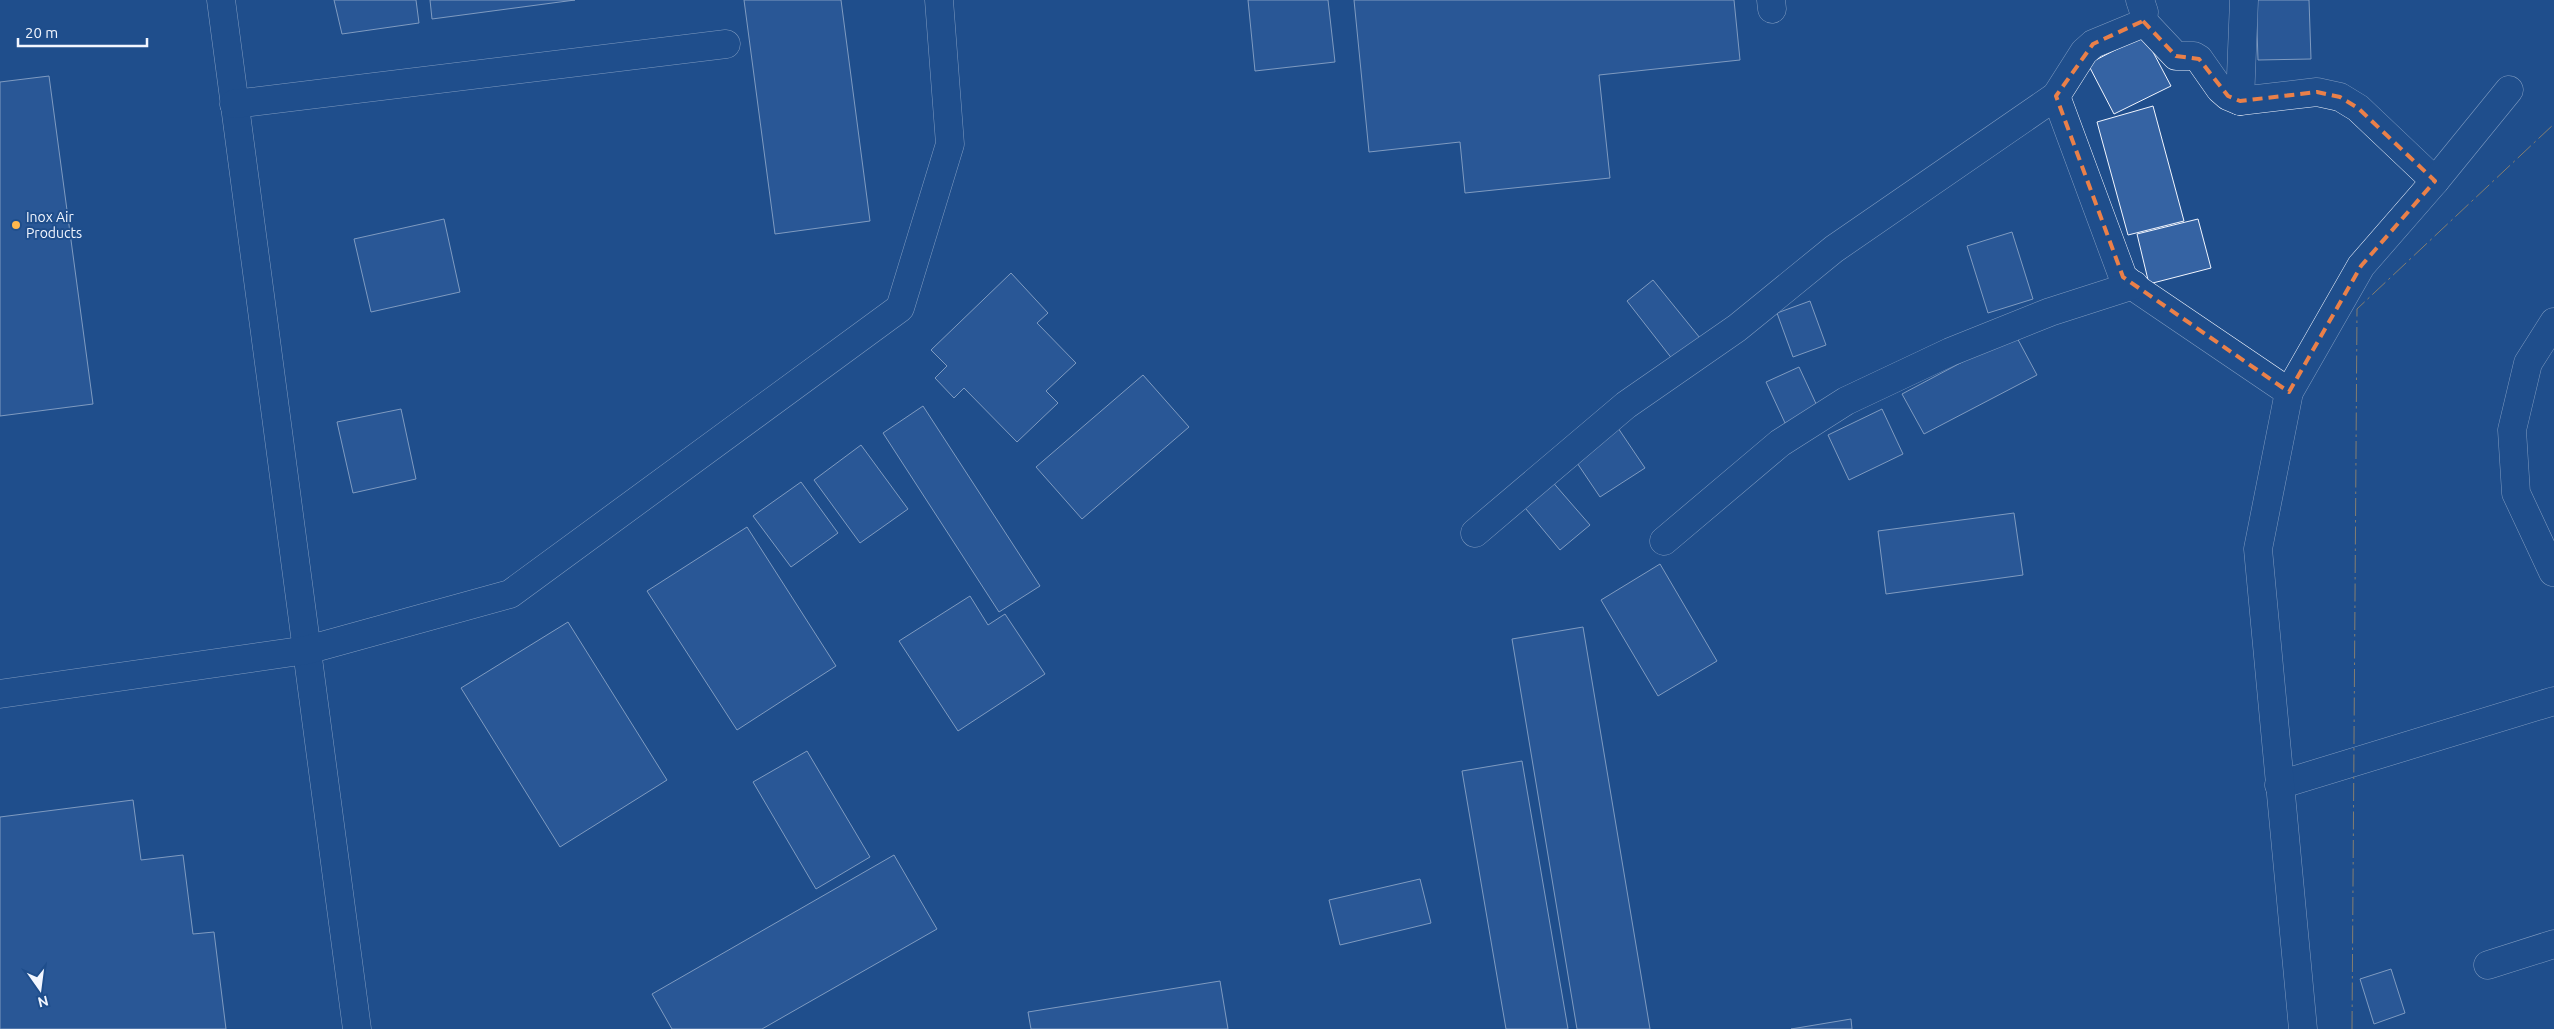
<svg xmlns="http://www.w3.org/2000/svg" width="2554" height="1029" viewBox="0 0 2554 1029" font-family="Ubuntu,sans-serif">
<style>
.building{fill:#3563a3;stroke:#f2f6ff}
.lines{fill:none;stroke-linecap:round;stroke-linejoin:round}
.minor-casing{stroke:#f2f6ff;stroke-width:29}
.minor{stroke:#1f4e8c;stroke-width:28}
.power{stroke:#ffb74d;stroke-width:1;stroke-dasharray:18 4 2.5 4;stroke-linecap:butt}
.marked{fill:none;stroke:#ea8049;stroke-width:4;stroke-dasharray:10 6;stroke-linejoin:round}
.poi-dot{fill:#ffb74d;stroke:#1f4e8c;stroke-width:2}
.labels{text-anchor:middle;dominant-baseline:central;stroke-width:4;stroke-linejoin:round;paint-order:stroke}
.poi-label{font-size:14px;fill:#f2f6ff;stroke:#1f4e8c;text-anchor:start}
</style>
<rect width="100%" height="100%" fill="#1f4e8c"/>
<g class="building">
<path d="M334 0H416L419 23 342 34Z"/>
<path d="M430 0H575L432 19Z"/>
<path d="M744 0H841L870 221 775 234Z"/>
<path d="M1248 0H1328L1335 62 1255 71Z"/>
<path d="M1354 0H1734L1740 60 1599 75 1610 178 1465 193 1460 142 1369 152Z"/>
<path d="M2256 0H2309L2311 59 2258 60Z"/>
<path d="M2144 35 2171 86 2114 114 2088 64Z"/>
<path d="M49 76 93 404 0 416V82Z"/>
<path d="M2153 106 2184 221 2128 235 2097 122Z"/>
<path d="M444 219 460 292 371 312 354 239Z"/>
<path d="M2198 219 2211 268 2149 284 2137 234Z"/>
<path d="M2012 232 2033 299 1988 313 1967 246Z"/>
<path d="M1011 273 1048 313 1037 323 1076 363 1046 391 1058 403 1017 442 964 388 954 398 935 378 947 366 931 350Z"/>
<path d="M1653 280 1700 338 1673 360 1627 301Z"/>
<path d="M1810 301 1826 345 1793 357 1777 313Z"/>
<path d="M2015 334 2037 375 1924 434 1902 394Z"/>
<path d="M1799 367 1818 408 1785 423 1766 382Z"/>
<path d="M1143 375 1189 427 1082 519 1036 467Z"/>
<path d="M923 406 1040 586 999 612 883 433Z"/>
<path d="M401 409 416 479 353 493 337 422Z"/>
<path d="M1882 409 1903 454 1849 480 1828 435Z"/>
<path d="M1616 425 1645 468 1600 497 1571 454Z"/>
<path d="M861 445 908 509 860 543 814 480Z"/>
<path d="M1550 479 1590 525 1560 550 1521 503Z"/>
<path d="M801 482 838 533 791 567 753 516Z"/>
<path d="M2014 513 2023 575 1886 594 1878 531Z"/>
<path d="M747 527 836 666 737 730 647 591Z"/>
<path d="M1660 564 1717 661 1658 696 1601 600Z"/>
<path d="M970 596 988 625 1005 614 1045 674 958 731 899 641Z"/>
<path d="M568 622 667 780 560 847 461 688Z"/>
<path d="M1583 627 1650 1029H1577L1512 639Z"/>
<path d="M807 751 870 857 816 889 753 782Z"/>
<path d="M1522 761 1568 1029H1506L1462 771Z"/>
<path d="M133 800 141 860 183 855 193 934 214 932 226 1029H0V817Z"/>
<path d="M894 855 937 929 762 1029H672L652 994Z"/>
<path d="M1420 879 1431 923 1340 945 1329 900Z"/>
<path d="M2391 969 2405 1013 2374 1024 2360 979Z"/>
<path d="M1220 981 1228 1029H1031L1028 1012Z"/>
<path d="M1851 1019 1852 1029H1791Z"/>
</g>
<g class="lines">
<g class="minor-casing">
<g id="minor">
<path d="M221 0 357 1029"/>
<path d="M1771 0 1772 9"/>
<path d="M2143 21 2176 56H2194L2199 59 2220 89 2228 96 2240 101 2317 92 2340 97 2358 108 2435 181"/>
<path d="M2056 96 2123 277 2140 291 2289 392"/>
<path d="M2240 101 2244 0"/>
<path d="M234 104 726 44"/>
<path d="M1475 533 1626 405 1737 328 1834 249 2056 96 2084 52 2093 44 2139 25 2143 21 2144 12 2140 0"/>
<path d="M1664 541 1780 443 1846 401 1950 352 2050 312 2134 285"/>
<path d="M2553 572 2516 493 2512 430 2528 363 2554 322"/>
<path d="M0 694 307 650 510 594 900 308 950 144 939 0"/>
<path d="M2279 785 2554 701"/>
<path d="M2488 965 2554 944"/>
<path d="M2303 1029 2258 549 2289 392 2361 266 2435 181 2509 90"/>
</g>
</g>
<use href="#minor" class="minor"/>
<path class="power" d="M2352 1029 2357 309 2554 124"/>
</g>
<path d="M0 0H2554V1029H0ZM2143 21 2176 56 2199 59 2228 96 2240 101 2317 92 2340 97 2358 108 2435 181 2361 266 2289 392 2123 277 2056 96 2093 44Z" fill="#1f4e8c" fill-opacity=".55" fill-rule="evenodd"/>
<path class="marked" d="M2143 21 2176 56 2199 59 2228 96 2240 101 2317 92 2340 97 2358 108 2435 181 2361 266 2289 392 2123 277 2056 96 2093 44Z"/>
<circle class="poi-dot" cx="16" cy="225" r="5"/>
<g class="labels">
<g class="poi-label">
<text x="26" y="217">Inox Air<tspan x="26" dy="16">Products</tspan></text>
</g>
</g>
<g transform="translate(40 989) rotate(166)" stroke="#1f4e8c" stroke-width="4" paint-order="stroke">
<path d="M0-4L9 19L0 12L-9 19Z" fill="#f2f6ff"/>
<text y="-8" font-size="14" font-weight="bold" text-anchor="middle" fill="#f2f6ff">N</text>
</g>
<path d="M18 38v8h129v-8" fill="none" stroke="#f2f6ff" stroke-width="2.5"/>
<text x="25" y="38" font-size="15" fill="#f2f6ff" stroke="#1f4e8c" stroke-width="4" paint-order="stroke">20 m</text>
</svg>
